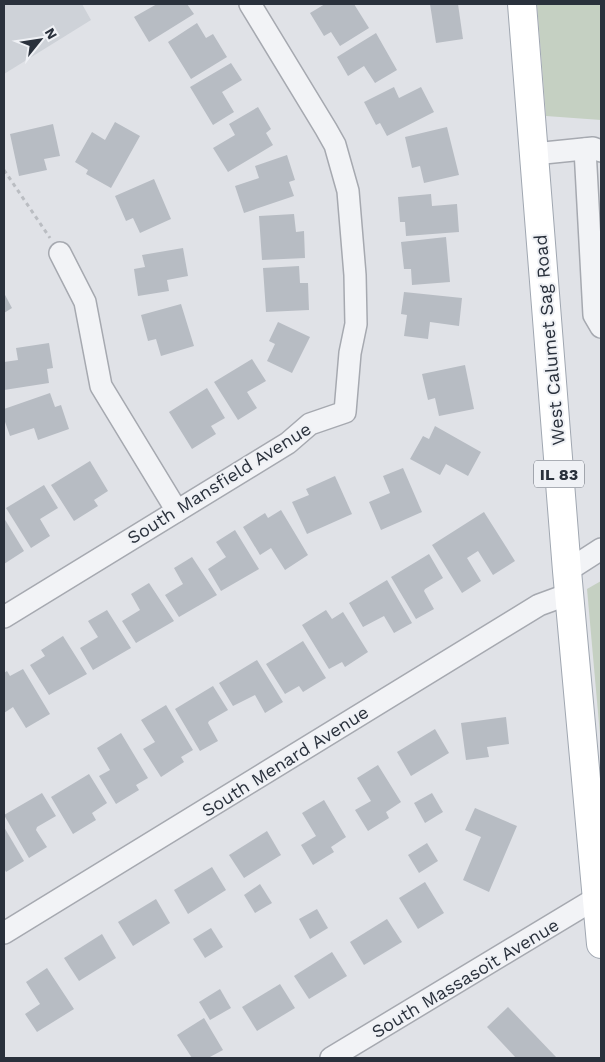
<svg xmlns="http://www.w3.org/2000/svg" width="605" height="1062" viewBox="0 0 605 1062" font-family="'Work Sans',sans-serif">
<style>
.built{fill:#ced2d8}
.green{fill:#c5d0c2}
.building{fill:#b7bcc3}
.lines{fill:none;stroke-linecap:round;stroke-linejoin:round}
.minor-casing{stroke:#a6a9b0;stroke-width:24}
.major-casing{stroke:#a0a7b1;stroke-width:30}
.path{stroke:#babdc2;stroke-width:3;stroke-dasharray:4 4;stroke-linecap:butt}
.minor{stroke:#f2f3f6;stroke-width:21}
.major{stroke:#fff;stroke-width:28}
.labels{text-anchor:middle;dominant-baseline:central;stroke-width:4;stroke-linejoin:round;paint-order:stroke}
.shield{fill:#eff1f5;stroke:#656b74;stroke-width:1}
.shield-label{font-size:16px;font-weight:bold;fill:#2a313c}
.street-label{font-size:18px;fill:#2a313c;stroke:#eff1f5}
</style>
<rect width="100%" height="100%" fill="#e0e2e7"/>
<path class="built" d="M4 4H82L91 20 4 74Z"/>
<g class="green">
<path d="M537 4H601V120L546 116Z"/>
<path d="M601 581V746L587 589Z"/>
</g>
<g class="building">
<path d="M157 4H187L194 14 149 42 134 17Z"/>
<path d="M325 4H354L369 28 340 46 331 32 324 36 310 13Z"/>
<path d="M430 4H458L463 39 436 43Z"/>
<path d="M197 23 206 38 213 34 227 57 191 79 168 42Z"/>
<path d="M376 33 397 70 375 83 364 66 348 76 337 57Z"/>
<path d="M231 63 242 80 222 92 234 112 213 125 190 87Z"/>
<path d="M394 87 399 98 421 87 434 112 387 136 380 123 376 125 364 102Z"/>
<path d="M258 107 271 129 266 133 273 145 228 172 213 148 235 135 229 124Z"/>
<path d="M115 122 140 136 111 188 86 174 88 170 75 162 92 132 105 140Z"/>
<path d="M53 124 60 156 44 159 47 170 19 176 10 134Z"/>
<path d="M447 127 459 175 424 183 420 166 412 168 405 137Z"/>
<path d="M287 155 295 180 289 182 294 196 244 213 235 186 259 178 255 166Z"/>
<path d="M154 179 171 219 140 233 133 218 126 221 115 196Z"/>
<path d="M431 194 432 206 457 204 459 232 406 236 405 222H400L398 197Z"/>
<path d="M294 214 296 232 304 231 305 258 262 260 259 216Z"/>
<path d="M446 237 450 282 412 285 411 269H404L401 242Z"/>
<path d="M183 248 188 276 167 280 169 291 138 296 134 269 145 267 142 255Z"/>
<path d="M299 266 300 283H308L309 310 266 312 263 268Z"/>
<path d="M404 292 462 298 459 326 430 322 428 339 404 336 407 315 401 314Z"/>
<path d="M4 293 12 308 4 313Z"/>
<path d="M181 304 194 346 161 356 156 339 148 341 141 315Z"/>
<path d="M278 322 310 337 292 373 267 361 275 344 269 341Z"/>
<path d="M49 343 53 368 47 369 49 383 4 390V362L18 360 16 348Z"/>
<path d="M252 359 266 381 247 392 257 408 238 420 214 382Z"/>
<path d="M465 365 474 409 439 416 435 398 428 400 422 374Z"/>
<path d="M207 388 225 418 211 426 216 434 192 449 169 412Z"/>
<path d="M50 393 55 407 61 405 69 429 38 440 34 428 10 436 4 419V409Z"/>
<path d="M435 426 481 452 468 476 446 464 440 475 410 459 423 436 429 439Z"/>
<path d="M90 461 108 491 94 500 98 506 74 521 51 485Z"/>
<path d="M403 468 422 512 381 530 369 502 390 493 383 476Z"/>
<path d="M335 476 352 514 307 534 292 502 309 495 306 489Z"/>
<path d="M44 485 58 508 40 519 50 536 31 548 6 508Z"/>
<path d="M281 510 308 555 285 570 271 548 260 555 243 527 265 513 268 518Z"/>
<path d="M484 512 515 561 493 575 478 551 467 558 481 581 462 593 432 545Z"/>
<path d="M4 518 24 551 4 564Z"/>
<path d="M235 530 259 569 221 591 208 569 226 557 216 542Z"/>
<path d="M429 554 443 578 425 589 424 591 434 609 416 619 391 577Z"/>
<path d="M192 557 217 595 179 617 165 595 183 584 174 568Z"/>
<path d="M387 580 412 623 394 633 384 616 363 627 349 603Z"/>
<path d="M149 583 174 621 136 643 122 621 140 610 131 594Z"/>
<path d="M107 610 131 648 93 670 80 648 98 637 88 621Z"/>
<path d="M326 610 332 619 343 612 368 652 345 667 342 662 329 669 302 625Z"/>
<path d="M63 636 87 674 49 695 30 665 45 656 41 650Z"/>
<path d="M303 641 326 678 303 692 299 686 285 694 266 664Z"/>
<path d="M257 660 283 702 265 713 255 695 233 706 219 683Z"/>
<path d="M23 669 50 714 26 728 13 707 4 713V673L7 671 10 676Z"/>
<path d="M213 686 228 710 209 721 208 723 218 741 200 751 175 709Z"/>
<path d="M166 705 193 750 181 757 184 762 161 777 143 749 155 742 141 720Z"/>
<path d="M506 717 509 744 487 747 489 757 466 760 461 723Z"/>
<path d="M435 729 449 753 411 776 397 752Z"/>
<path d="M121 733 148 778 136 785 139 790 116 804 99 776 110 770 97 748Z"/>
<path d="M378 765 401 802 386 812 389 818 368 831 355 810 371 801 357 778Z"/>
<path d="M89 774 107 803 92 813 96 820 73 834 51 797Z"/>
<path d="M42 793 56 816 37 827 36 830 47 847 29 858 4 815Z"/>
<path d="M432 793 443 812 425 823 414 803Z"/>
<path d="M324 800 346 837 331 847 334 852 313 865 301 845 316 836 302 813Z"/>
<path d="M475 808 517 826 489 892 463 880 481 837 465 830Z"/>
<path d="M4 827 24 861 6 872 4 868Z"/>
<path d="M267 831 281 855 244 878 229 855Z"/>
<path d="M427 843 438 861 419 873 408 855Z"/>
<path d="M212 867 226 890 188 914 174 890Z"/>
<path d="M425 882 444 913 418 929 399 898Z"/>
<path d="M260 884 272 903 255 913 244 895Z"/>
<path d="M156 899 170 923 133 946 118 922Z"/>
<path d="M317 909 328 928 310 939 299 919Z"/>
<path d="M387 919 402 942 364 965 350 942Z"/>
<path d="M211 928 223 947 205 958 193 939Z"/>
<path d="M102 934 116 958 79 981 64 958Z"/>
<path d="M332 952 347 976 309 999 294 976Z"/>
<path d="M47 968 74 1009 37 1032 25 1014 40 1004 26 982Z"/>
<path d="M280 984 295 1008 257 1031 242 1007Z"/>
<path d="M220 989 231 1008 210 1020 199 1002Z"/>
<path d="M508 1007 557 1058H516L487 1027Z"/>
<path d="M204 1018 223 1050 208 1058H192L177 1035Z"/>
</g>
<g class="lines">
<g class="minor-casing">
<g id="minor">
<path d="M585 149 594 315 601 327"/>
<path d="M534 154 593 148 601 151"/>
<path d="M60 253 85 302 101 386 177 511"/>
<path d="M567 571 601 549"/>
<path d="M4 617 288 443 310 424 345 412 350 353 356 324 355 275 348 191 335 145 326 129 250 4"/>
<path d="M4 933 539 605 569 594"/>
<path d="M331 1058 598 897"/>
</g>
</g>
<g class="major-casing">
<path id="major" d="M522 4 567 571 601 944"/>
</g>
<path class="path" d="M4 170 50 238"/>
<use href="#minor" class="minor"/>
<use href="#major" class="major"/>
</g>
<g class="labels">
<rect class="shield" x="534" y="460.5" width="50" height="27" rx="4"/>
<g class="shield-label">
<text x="559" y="474">IL 83</text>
</g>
<g class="street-label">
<text transform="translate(549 340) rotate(-95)">West Calumet Sag Road</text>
<text transform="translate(219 483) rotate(-32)">South Mansfield Avenue</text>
<text transform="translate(285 761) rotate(-32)">South Menard Avenue</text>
<text transform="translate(465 978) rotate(-31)">South Massasoit Avenue</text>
</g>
</g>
<rect width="605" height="1062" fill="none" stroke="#2a313c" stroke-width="10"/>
<g transform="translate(40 40) rotate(60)" stroke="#eff1f5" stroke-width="4" paint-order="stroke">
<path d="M0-4L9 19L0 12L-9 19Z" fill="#2a313c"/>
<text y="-8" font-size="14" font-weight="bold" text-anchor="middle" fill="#2a313c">N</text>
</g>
</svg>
